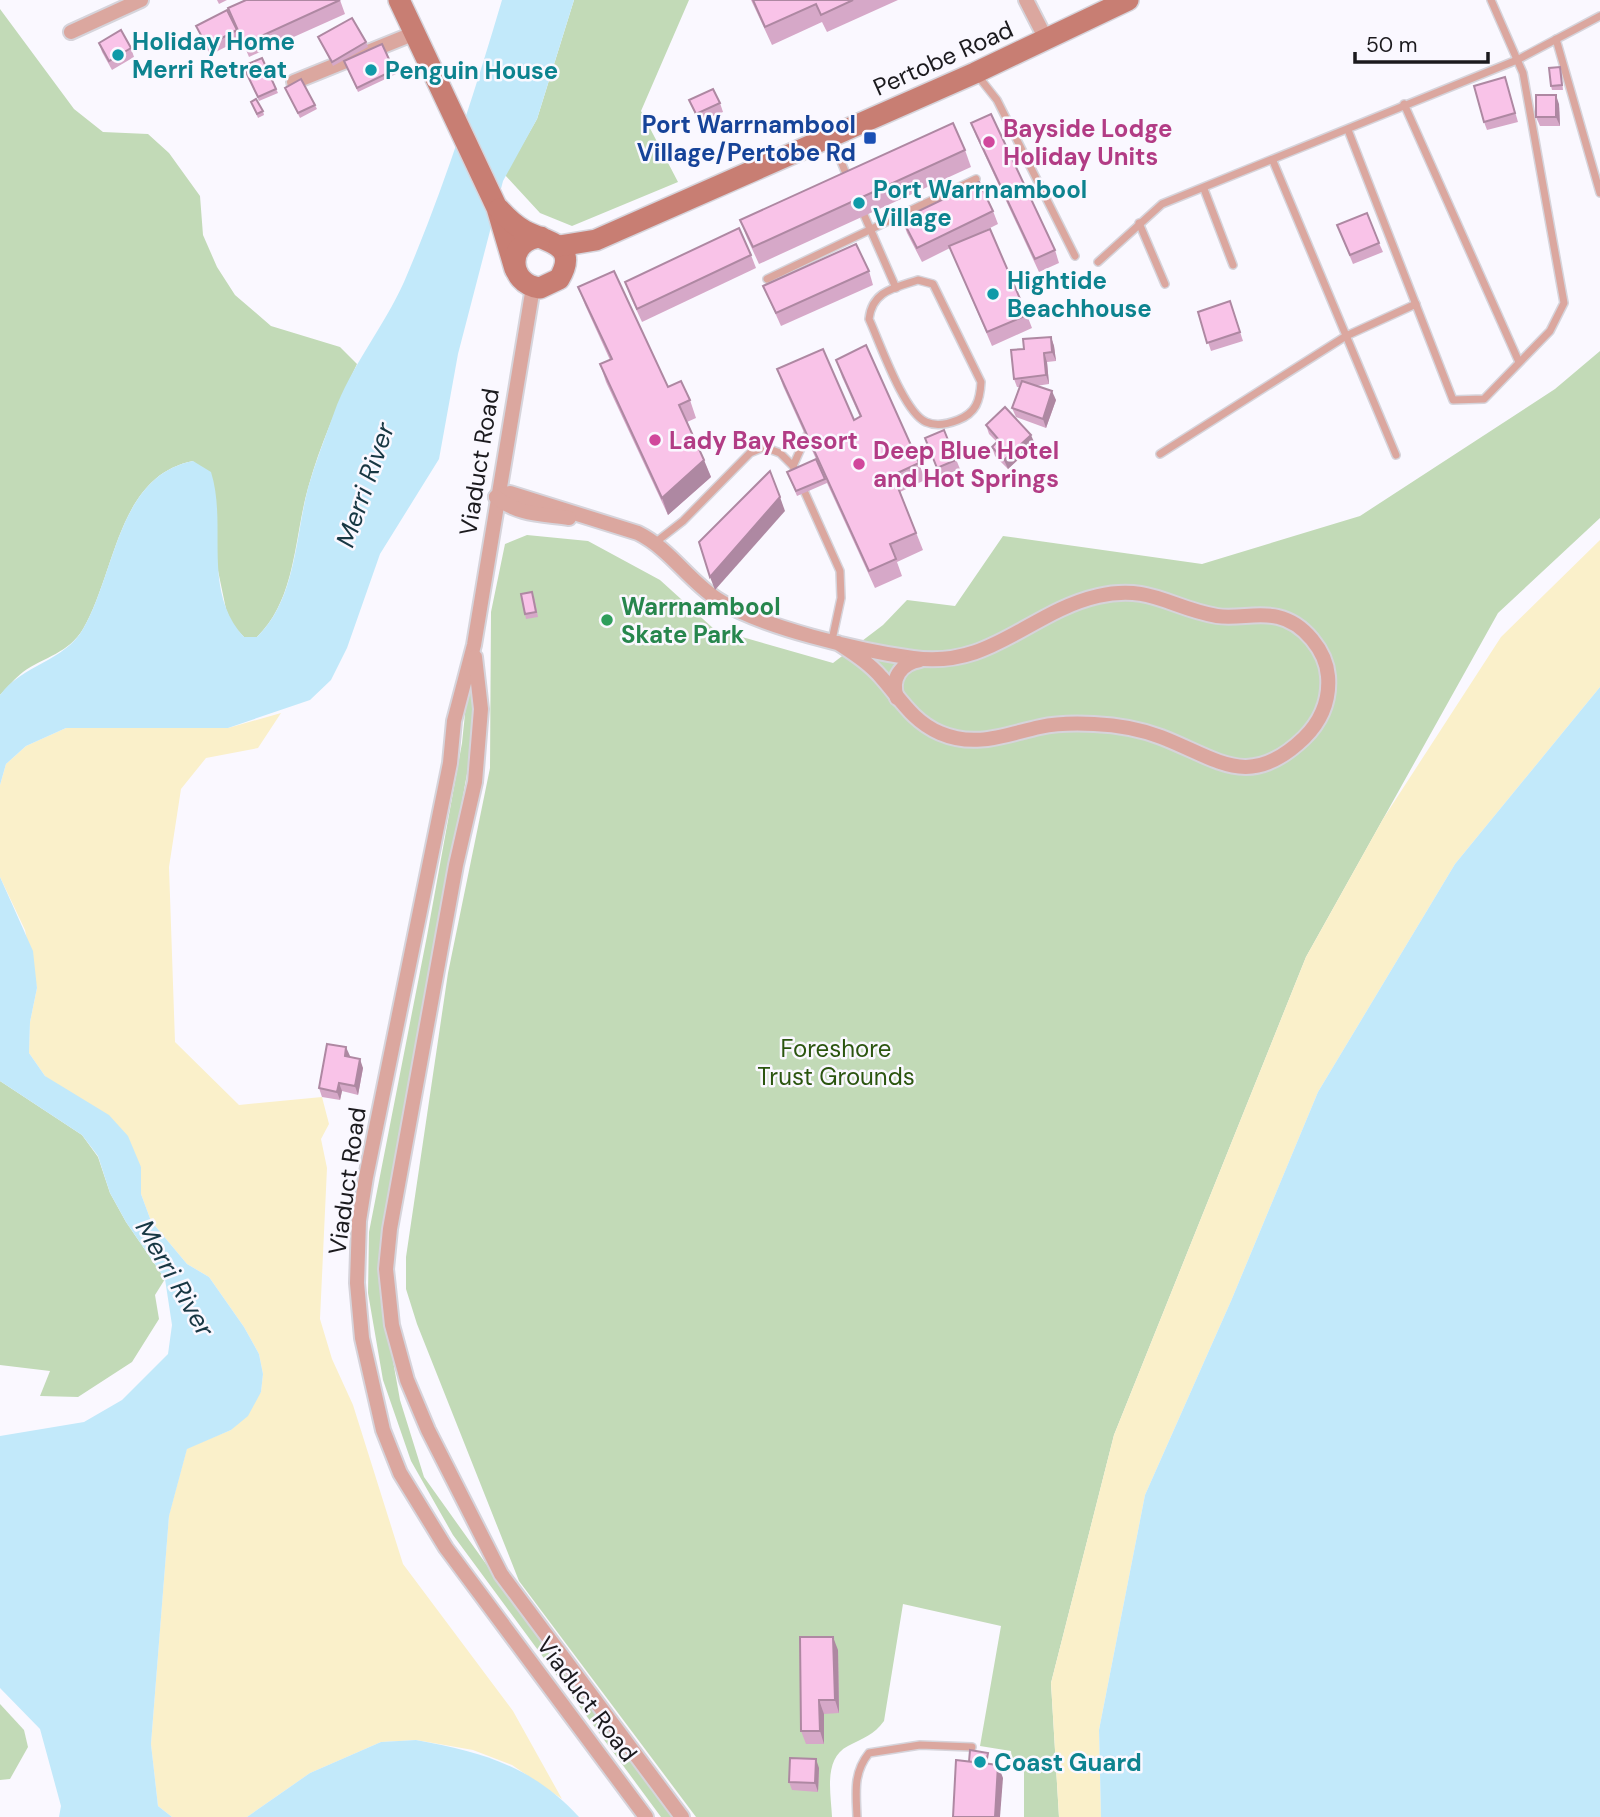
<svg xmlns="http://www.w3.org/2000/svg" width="1600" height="1817" viewBox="0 0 1600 1817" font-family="'DM Sans',sans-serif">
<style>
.green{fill:#c2dab7}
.sand{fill:#faf0ca}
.water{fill:#c2e9fa}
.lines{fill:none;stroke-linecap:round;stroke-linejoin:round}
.lane-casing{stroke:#d6d4db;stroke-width:10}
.street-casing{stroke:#d6d4db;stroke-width:18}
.secondary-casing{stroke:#d6d4db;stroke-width:24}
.lane{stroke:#dba79f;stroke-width:7}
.street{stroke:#dba79f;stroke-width:14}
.secondary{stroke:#c87e73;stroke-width:21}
.wall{fill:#d6a8c8}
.shaded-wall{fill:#ae88a2}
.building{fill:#f9c3e8;stroke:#ae88a2;stroke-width:2}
.culture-dot{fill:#0f9aa8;stroke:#faf8ff;stroke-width:2.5}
.transit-dot{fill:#1a4fb4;stroke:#faf8ff;stroke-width:2.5}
.hotel-dot{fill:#d1479c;stroke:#faf8ff;stroke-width:2.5}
.leisure-dot{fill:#2e9e5b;stroke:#faf8ff;stroke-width:2.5}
.labels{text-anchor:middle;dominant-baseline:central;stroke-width:5;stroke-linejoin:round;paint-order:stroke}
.culture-label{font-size:24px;font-weight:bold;fill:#0d838f;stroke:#faf8ff;text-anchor:start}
.street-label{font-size:24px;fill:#1b1a1e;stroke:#faf8ff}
.transit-label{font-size:24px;font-weight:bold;fill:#164399;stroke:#faf8ff;text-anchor:end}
.hotel-label{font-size:24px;font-weight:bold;fill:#b23c85;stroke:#faf8ff;text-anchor:start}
.leisure-label{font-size:24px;font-weight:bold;fill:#27864d;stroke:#faf8ff;text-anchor:start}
.park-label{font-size:24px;fill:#2b550f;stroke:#faf8ff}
.water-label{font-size:26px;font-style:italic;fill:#173743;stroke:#faf8ff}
</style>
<rect width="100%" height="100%" fill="#faf8ff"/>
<g class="green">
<path d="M574 0H689L641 111 678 182 572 226 540 213 505 175 537 119Z"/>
<path d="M0 9 74 109 103 132 148 134 169 153 200 196 203 235 217 267 235 295 271 326 340 347 357 364C338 404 320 445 308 488 294 538 296 599 257 637H244L232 624 226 609 216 561V529L193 461C117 476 116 573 83 629 69 653 44 657 23 672 15 678 7 688 0 695Z"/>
<path d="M1600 351V518L1498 613 1306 957 1114 1435 1051 1683 1059 1817H1024V1761H1012L1011 1751 980 1746 1001 1626 903 1604 884 1721C874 1735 863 1738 848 1746 823 1759 831 1793 832 1817H696L519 1581 417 1324 406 1289V1257L448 973 490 768 491 612 505 544 527 535 588 541 660 580 714 629 833 663 883 625 907 600 955 606 1003 536 1202 564 1360 516 1555 389Z"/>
<path d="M469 675 477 680 472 746 379 1262 383 1305 400 1400 424 1477 516 1606 553 1643 682 1817H661L453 1535 411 1461 383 1380 368 1293 369 1232 427 936 462 743Z"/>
<path d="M0 1081 82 1135 98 1157 110 1193 126 1222 165 1279 155 1295 159 1319 132 1362 78 1397 40 1396 50 1371 0 1365Z"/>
<path d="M0 1704 24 1730 28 1747 10 1779 0 1780Z"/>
</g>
<g class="sand">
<path d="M1600 540V687L1455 864 1318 1092 1231 1301 1145 1495 1099 1730 1101 1817H1059L1051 1683 1114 1435 1306 957 1383 819 1501 637Z"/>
<path d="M281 713 258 748 206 758 181 789 169 867 175 1042 239 1105 322 1097 329 1124 321 1139 327 1168 320 1319 332 1359 353 1405 403 1564 513 1711 562 1799 512 1765 473 1750 416 1740 381 1742 310 1773 247 1817H172L158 1806 151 1744 169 1515 187 1448 231 1430 261 1392 263 1374 259 1354 244 1327 209 1277 187 1264 151 1221 141 1194V1167L45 1076 29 1053 30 1022 37 988 25 930 0 877V785L6 764 26 746 66 728H228Z"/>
</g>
<g class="water">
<path d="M502 0H574L537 119 503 181 458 354 439 459 380 554 347 648 331 680 310 700 228 728H66L26 746 6 764 0 785V695C22 665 65 661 83 629 116 573 117 476 193 461L211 472C228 526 201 590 244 637H257C296 599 295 538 308 488 315 463 325 438 334 413 351 366 384 327 404 282 443 191 474 95 502 0Z"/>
<path d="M1600 687V1817H1101L1099 1730 1145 1495 1231 1301 1318 1092 1455 864Z"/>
<path d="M0 877 33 951 37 988 30 1022 29 1053 45 1076 109 1115 128 1136 141 1167V1194L151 1221 187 1264 209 1277 244 1327 259 1354 263 1374 261 1392 248 1416 231 1430 187 1449 169 1516 151 1744 158 1806 172 1817H59L61 1806 40 1729 0 1688V1436L84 1422 122 1400 168 1354 172 1325 165 1279 126 1222 110 1193 98 1156 82 1135 0 1081Z"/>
<path d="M416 1740C482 1752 532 1766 579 1817H247L310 1773 381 1742Z"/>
</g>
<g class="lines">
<g class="lane-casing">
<g id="lane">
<path d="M1556 39 1600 193"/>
<path d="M978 76 997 100 1075 256"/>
<path d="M1404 104 1519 362"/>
<path d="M1348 130 1453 400 1484 399 1550 331 1564 303 1523 73 1491 0"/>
<path d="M831 137 849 181"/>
<path d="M1273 161 1396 455"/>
<path d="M1204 189 1233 265"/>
<path d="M861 208 896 288"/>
<path d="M1139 223 1165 284"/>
<path d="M1098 262 1162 204 1517 60 1600 16"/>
<path d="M767 279 976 179"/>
<path d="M918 280 933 284 981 382C980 401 976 413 958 420 948 424 937 427 926 422 904 413 880 343 869 319 872 291 894 288 918 280Z"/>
<path d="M1160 454 1346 336 1416 304"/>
<path d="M793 466 807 435"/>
<path d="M656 542 683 521 750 453 764 447 780 453 793 466 840 571 841 598 832 640"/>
<path d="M857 1817C856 1792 853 1773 869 1753L920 1745 972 1747"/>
</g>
</g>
<g class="street-casing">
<g id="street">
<path d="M1026 0 1047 41"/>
<path d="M71 32 141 0"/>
<path d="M294 82 415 33"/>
<path d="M533 287 474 645 454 721 450 763 366 1177 359 1221 357 1283 362 1338 383 1430 400 1473 446 1548 646 1817"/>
<path d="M496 497 510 493 638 533C670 549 688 580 717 599 759 627 862 651 913 658 991 669 1029 612 1098 596 1150 584 1170 608 1217 616 1237 619 1259 612 1278 617 1304 623 1326 651 1328 676 1330 700 1321 721 1304 738 1249 791 1218 759 1161 737 1140 729 1117 725 1094 724 1076 723 1058 723 1040 727 1004 735 975 748 940 733 912 721 900 698 881 677 869 663 853 653 838 643"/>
<path d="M496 497C517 515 543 514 569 518"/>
<path d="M475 657 481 709 475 782 456 865 390 1229 386 1269 392 1325 407 1380 428 1430 501 1574 682 1817"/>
<path d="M897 698C890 679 901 663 920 660"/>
</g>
</g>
<g class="secondary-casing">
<g id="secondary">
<path d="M399 0 497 208 515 269"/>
<path d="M499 209C507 218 514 225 525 231 546 242 580 244 559 279L540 288C506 284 507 239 541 237"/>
<path d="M559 246 596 240 975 73 1128 0"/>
</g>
</g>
<use href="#lane" class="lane"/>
<use href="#street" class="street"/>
<use href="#secondary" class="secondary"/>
</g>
<g class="wall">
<path d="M217 0H227L219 4Z"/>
<path d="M340 0 345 14 249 57 239 33 241 39 210 55 200 35 196 26H235L228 8Z"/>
<path d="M751 0H898L827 32 822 22 772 45Z"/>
<path d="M318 37 366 42 368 47 333 66Z"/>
<path d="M99 43 131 48 134 57 112 70 102 52Z"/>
<path d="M262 58 278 93 259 101 243 66Z"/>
<path d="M346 66 394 70 396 74 358 92Z"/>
<path d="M1561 72 1563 90H1552L1551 86Z"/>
<path d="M1505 77 1518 122 1487 130 1484 122Z"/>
<path d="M285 88 315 105 317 109 300 118Z"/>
<path d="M689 100 720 103 723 112 699 122Z"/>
<path d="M251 102 263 111 264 115 258 118Z"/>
<path d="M1559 104 1560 126H1540L1536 117Z"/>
<path d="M971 123 1055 250 1059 263 1039 272 976 136Z"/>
<path d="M965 150 971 167 759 264 747 238 740 220Z"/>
<path d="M993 211 998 224 980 233 1027 315 1032 328 992 346 950 248 922 262 907 233 902 219Z"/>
<path d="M1337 225 1379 243 1383 252 1353 264Z"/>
<path d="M751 255 756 268 642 322 630 296 625 282Z"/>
<path d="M869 271 873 285 781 326 763 286Z"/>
<path d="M578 287 668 387 690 400 696 418 687 422 711 477 668 515 606 382 600 364 610 360 585 305Z"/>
<path d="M1230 301 1243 341 1211 351 1198 312Z"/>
<path d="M1051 337 1054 346 1056 361 1047 362 1049 384 1036 386 1056 400 1046 428 1016 417 1012 408 1020 387H1017L1014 379 1024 349Z"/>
<path d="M836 360 919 463 925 480 900 492 923 550 897 562 902 576 875 588 827 483 797 496 787 472 816 459 783 386 777 369 854 420 860 417 842 377Z"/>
<path d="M986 425 1035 444 1008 469 995 456 992 447 997 442 989 434Z"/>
<path d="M944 430 960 469 940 477 925 438Z"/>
<path d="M534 596 538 617 526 619 525 614Z"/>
<path d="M350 1056 349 1057 363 1068 358 1095 342 1091 340 1100 322 1097 319 1088Z"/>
<path d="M838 1650 839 1713 824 1714V1744H806L801 1731Z"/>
<path d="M819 1768 818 1792 792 1790 789 1782Z"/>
</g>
<g class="shaded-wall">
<path d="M1556 95 1559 104 1560 126 1556 117Z"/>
<path d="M1051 337 1054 346 1056 361 1052 352Z"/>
<path d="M1044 353 1047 362 1049 384 1046 375Z"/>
<path d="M1052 391 1056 400 1046 428 1043 419Z"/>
<path d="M1031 435 1035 444 1008 469 1004 460Z"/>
<path d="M704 460 711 477 668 515 662 498Z"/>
<path d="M780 497 785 511 715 590 710 577Z"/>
<path d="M346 1047 350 1056 348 1065 345 1056Z"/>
<path d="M360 1059 363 1068 358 1095 355 1086Z"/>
<path d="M339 1083 342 1091 340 1100 337 1092Z"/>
<path d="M833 1637 838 1650 839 1713 835 1700Z"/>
<path d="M819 1700 824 1714V1744L820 1731Z"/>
<path d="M816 1759 819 1768 818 1792 815 1783Z"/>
<path d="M998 1765 1003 1778 1000 1817H995Z"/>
</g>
<g class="building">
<path d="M246 0H340L244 44 228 8Z"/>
<path d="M753 0H853L821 15 816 4 765 27Z"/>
<path d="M227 10 237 30 207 46 196 26Z"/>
<path d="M352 18 366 42 332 62 318 37Z"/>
<path d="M121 30 131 48 109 61 99 43Z"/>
<path d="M382 44 394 70 357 88 344 61Z"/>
<path d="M262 58 276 89 258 97 243 66Z"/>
<path d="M1560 67 1562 85 1551 86 1549 68Z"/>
<path d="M1505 77 1515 113 1484 122 1474 86Z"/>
<path d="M301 79 315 105 298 113 285 88Z"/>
<path d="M713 89 720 103 696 114 689 100Z"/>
<rect x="1536" y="95" width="20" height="22"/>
<path d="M256 99 263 111 257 114 251 102Z"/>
<path d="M991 114 1055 250 1035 259 971 123Z"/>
<path d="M953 123 965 150 753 247 740 220Z"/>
<path d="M979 182 993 211 917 248 902 219Z"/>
<path d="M1367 213 1379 243 1350 255 1337 225Z"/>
<path d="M739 228 751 255 637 309 625 282Z"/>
<path d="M990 229 1027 315 987 332 949 246Z"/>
<path d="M856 244 869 271 776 313 763 286Z"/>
<path d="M614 271 668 387 681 381 690 400 679 405 704 460 662 498 600 364 612 359 578 287Z"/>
<path d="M1230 301 1240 332 1207 343 1198 312Z"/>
<path d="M1051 337 1052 352 1044 353 1046 375 1014 379 1011 350 1024 349 1023 339Z"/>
<path d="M866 345 919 463 893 475 916 533 890 544 896 559 869 571 777 369 823 349 854 420 861 416 836 360Z"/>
<path d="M1022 381 1052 391 1043 419 1012 408Z"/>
<path d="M1005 407 1031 435 1004 460 992 447 999 440 986 425Z"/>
<path d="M944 430 956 460 937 468 925 438Z"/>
<path d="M816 459 825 479 796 491 787 472Z"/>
<path d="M770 471 780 497 710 577 699 542Z"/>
<path d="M532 592 536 612 525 614 521 594Z"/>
<path d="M327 1044 346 1047 345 1056 360 1059 355 1086 339 1083 337 1092 319 1088Z"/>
<path d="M800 1637H833L835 1700H819L820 1731H801Z"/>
<path d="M970 1750 988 1753 986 1764 969 1762Z"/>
<path d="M790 1758 816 1759 815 1783 789 1782Z"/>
<path d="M956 1760 998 1765 995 1817H953Z"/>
</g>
<g class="culture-dot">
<circle cx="118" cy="55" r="7"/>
<circle cx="371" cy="70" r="7"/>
<circle cx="859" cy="203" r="7"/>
<circle cx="993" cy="294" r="7"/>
<circle cx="980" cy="1762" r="7"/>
</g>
<rect class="transit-dot" x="863" y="131" width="14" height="14" rx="3.5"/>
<g class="hotel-dot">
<circle cx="989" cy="142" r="7"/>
<circle cx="655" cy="440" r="7"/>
<circle cx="859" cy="464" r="7"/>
</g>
<circle class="leisure-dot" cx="607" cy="620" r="7"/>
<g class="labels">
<g class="culture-label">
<text x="132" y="41">Holiday Home<tspan x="132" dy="28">Merri Retreat</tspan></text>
<text x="385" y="70">Penguin House</text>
<text x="873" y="189">Port Warrnambool<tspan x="873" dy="28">Village</tspan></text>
<text x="1007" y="280">Hightide<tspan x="1007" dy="28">Beachhouse</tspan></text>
<text x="994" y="1762">Coast Guard</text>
</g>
<g class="street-label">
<text transform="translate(943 58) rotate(-24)">Pertobe Road</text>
<text transform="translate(479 462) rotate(-81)">Viaduct Road</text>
<text transform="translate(347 1181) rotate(-82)">Viaduct Road</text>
<text transform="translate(587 1699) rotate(53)">Viaduct Road</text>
</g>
<g class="transit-label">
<text x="856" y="124">Port Warrnambool<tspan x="856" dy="28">Village/Pertobe Rd</tspan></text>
</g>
<g class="hotel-label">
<text x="1003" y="128">Bayside Lodge<tspan x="1003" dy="28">Holiday Units</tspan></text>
<text x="669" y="440">Lady Bay Resort</text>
<text x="873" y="450">Deep Blue Hotel<tspan x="873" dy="28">and Hot Springs</tspan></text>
</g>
<g class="leisure-label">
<text x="621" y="606">Warrnambool<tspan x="621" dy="28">Skate Park</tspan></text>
</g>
<g class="park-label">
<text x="836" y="1048">Foreshore<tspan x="836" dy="28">Trust Grounds</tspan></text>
</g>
<g class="water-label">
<text transform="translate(365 485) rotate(-71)">Merri River</text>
<text transform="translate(175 1278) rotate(60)">Merri River</text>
</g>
</g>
<path d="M1355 52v10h133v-10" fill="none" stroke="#1b1a1e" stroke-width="3.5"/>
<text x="1366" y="52" font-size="21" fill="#1b1a1e" stroke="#faf8ff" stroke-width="5" paint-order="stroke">50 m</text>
</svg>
